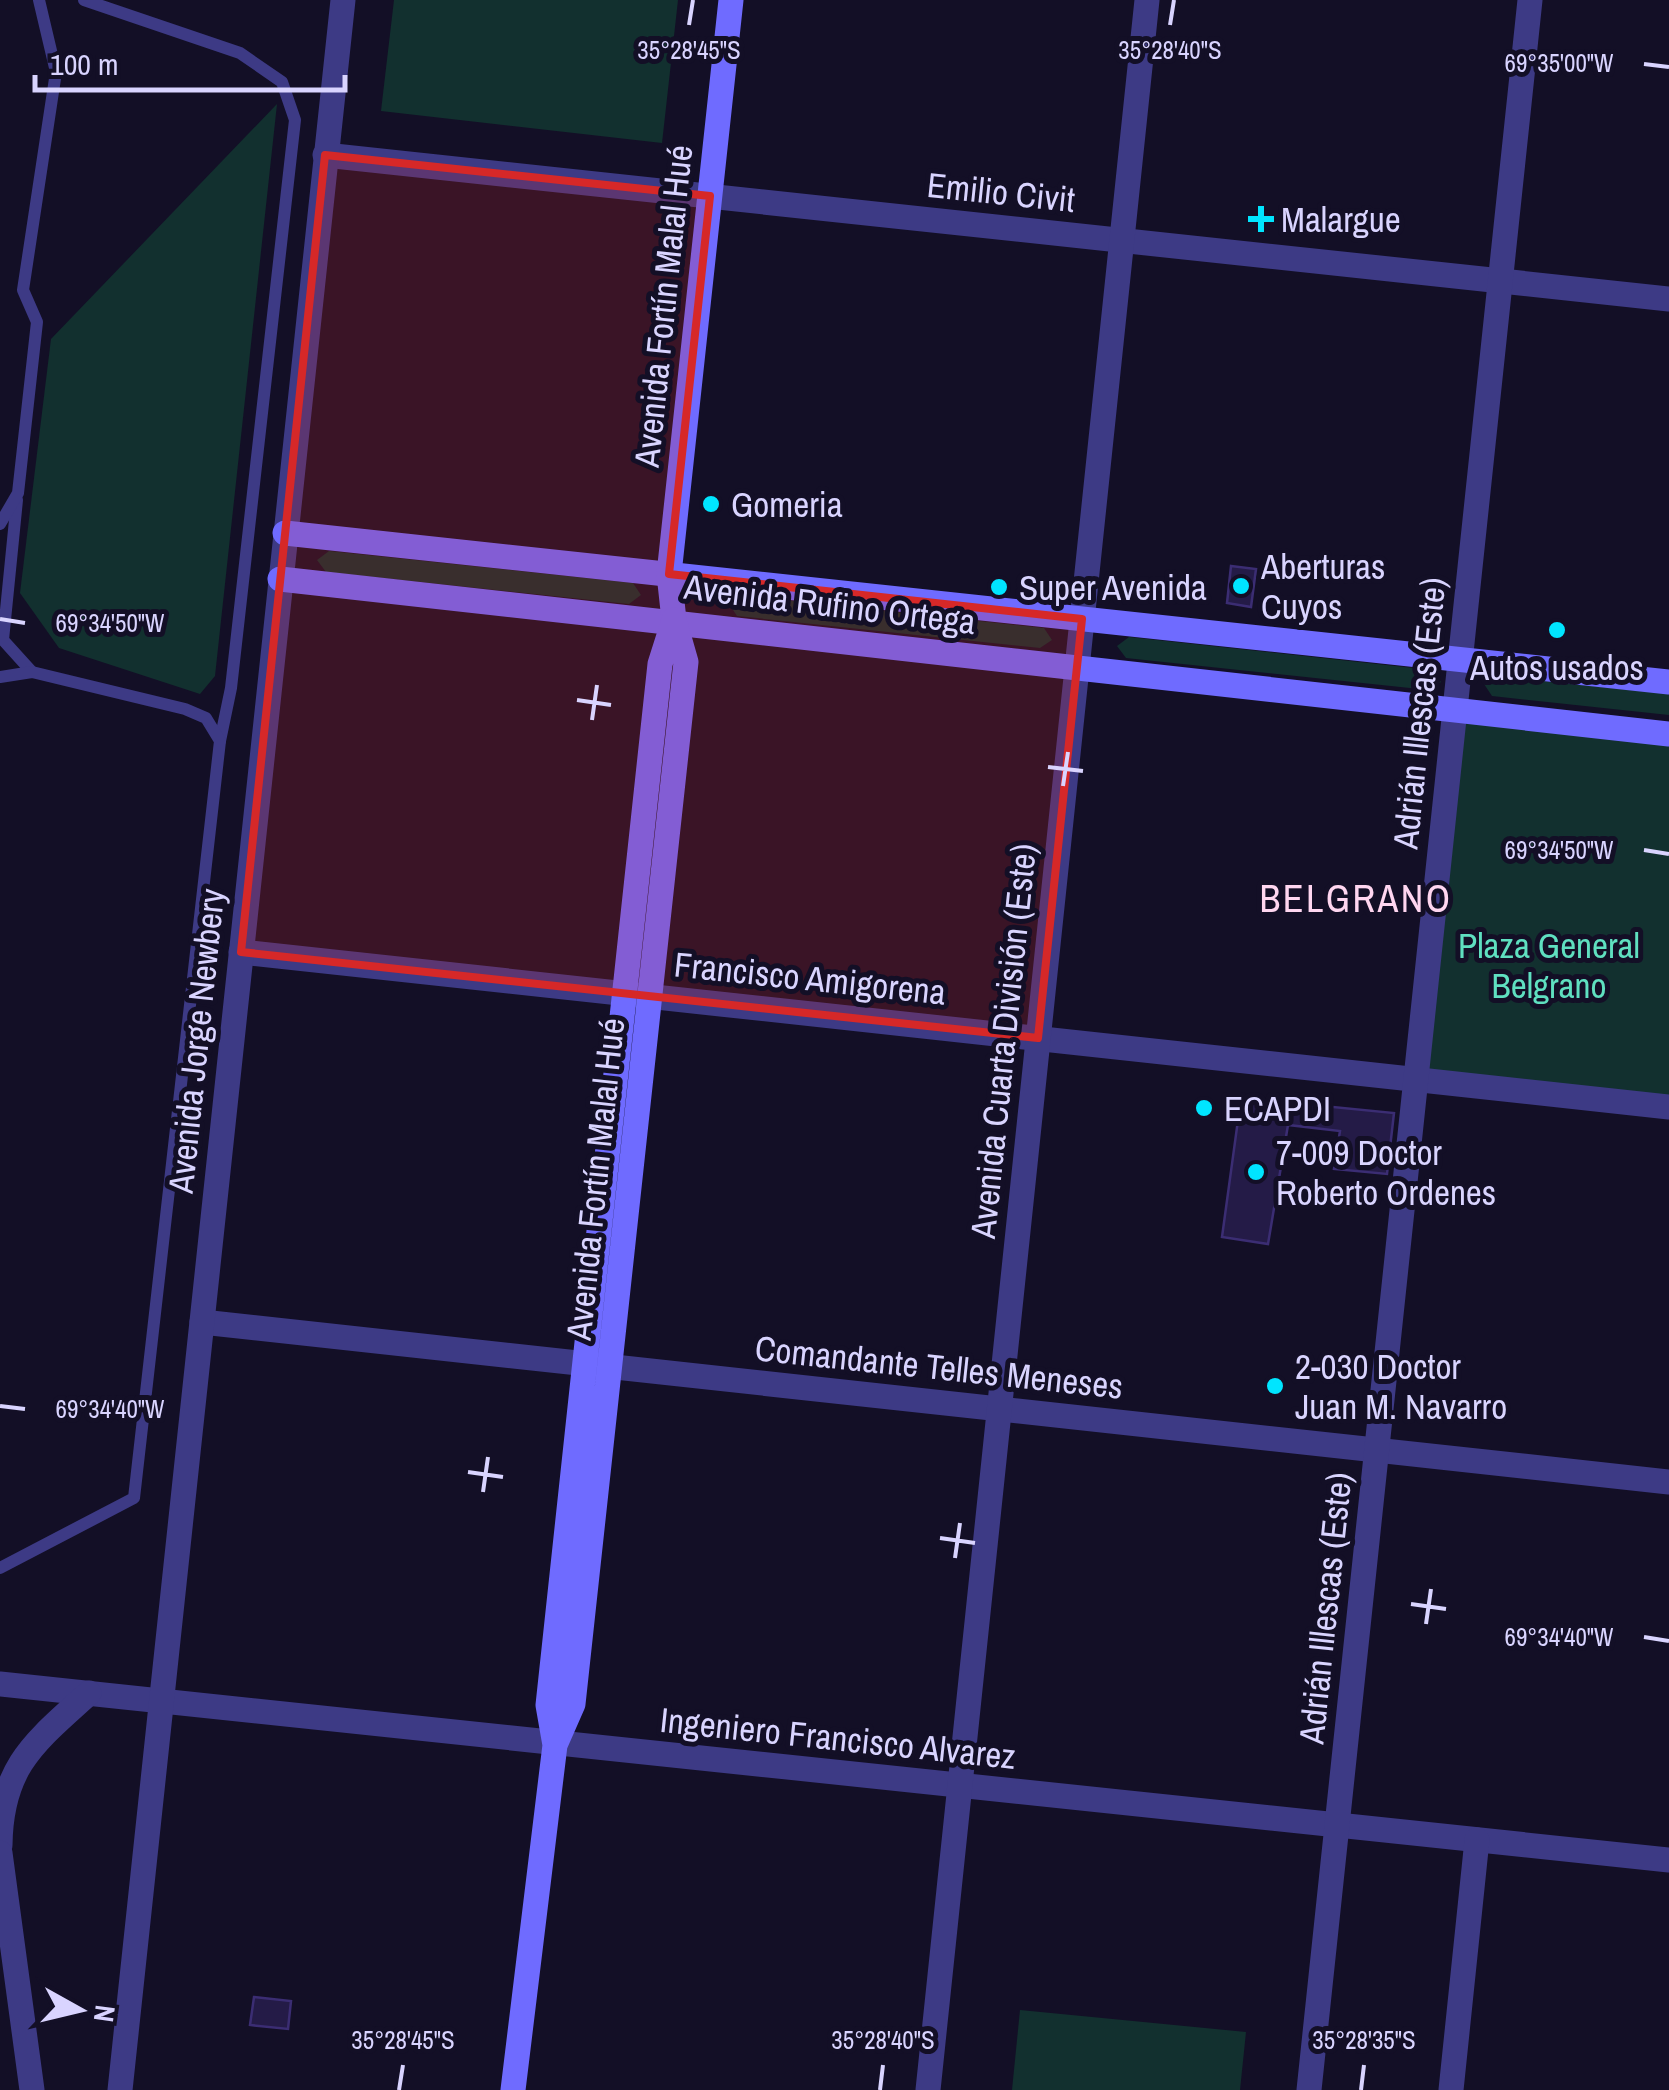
<svg xmlns="http://www.w3.org/2000/svg" width="1669" height="2090" viewBox="0 0 1669 2090" font-family="'Archivo Narrow',sans-serif">
<style>
.green{fill:#12302f}
.building{fill:#241b47;stroke:#3b2d73;stroke-width:2.5}
.lines{fill:none;stroke-linecap:round;stroke-linejoin:round}
.lane{stroke:#3d3a85;stroke-width:12}
.street{stroke:#3d3a85;stroke-width:25}
.secondary{stroke:#6f6bff;stroke-width:25}
.marked{fill:#d62828;fill-opacity:0.2;stroke:#d62828;stroke-width:8;stroke-linejoin:round}
.ticks{fill:none;stroke:#d9d4ff;stroke-width:4}
.poi-dot{fill:#00e5ff;stroke:#130f26;stroke-width:4}
.labels{text-anchor:middle;dominant-baseline:central;stroke-width:10;stroke-linejoin:round;paint-order:stroke}
.street-label{font-size:35px;fill:#d9d4ff;stroke:#130f26}
.poi-label{font-size:35px;fill:#d9d4ff;stroke:#130f26;text-anchor:start}
.park-label{font-size:35px;fill:#5fe0c0;stroke:#130f26}
.neighbourhood-label{font-size:38px;letter-spacing:2.5px;fill:#ffd6f0;stroke:#130f26}
.ticks-label{font-size:25px;text-anchor:middle;fill:#d9d4ff;stroke:#130f26;stroke-width:10;stroke-linejoin:round;paint-order:stroke}
</style>
<rect width="100%" height="100%" fill="#130f26"/>
<g class="green">
<path d="M394 0H678L662 143 381 111Z"/>
<path d="M277 104 215 676 200 694 59 648 20 593 51 339Z"/>
<path d="M329 551 633 583 641 595 629 604 326 572 317 560Z"/>
<path d="M740 595 1044 628 1052 640 1040 648 737 616 729 604Z"/>
<path d="M1129 637 1432 670 1441 682 1429 690 1126 658 1117 646Z"/>
<path d="M1496 676 1669 694V715L1492 696 1484 684Z"/>
<path d="M1454 711 1669 734V1107L1416 1080Z"/>
<path d="M1020 2010 1246 2032 1240 2090H1012Z"/>
</g>
<g class="building">
<path d="M1231 566 1256 569 1251 607 1227 603Z"/>
<path d="M1241 1098 1394 1113 1387 1174 1334 1169 1340 1131 1288 1125 1268 1244 1222 1237Z"/>
<path d="M254 1997 291 2001 288 2029 250 2025Z"/>
</g>
<g class="lines">
<g class="lane">
<path d="M84 0 240 53 282 82 295 120 231 688 220 741"/>
<path d="M17 500 3 640 32 672"/>
<path d="M0 524 18 493 37 322 23 290 56 72 39 0"/>
<path d="M0 677 32 672 185 709 206 718 220 741 134 1498 0 1568"/>
</g>
<g class="street">
<path d="M325 155 1669 299"/>
<path d="M241 952 1669 1107"/>
<path d="M202 1322 1669 1482"/>
<path d="M0 1684 1669 1860"/>
<path d="M0 1845C1 1766 35 1742 89 1693"/>
<path d="M0 1853 32 2090"/>
<path d="M120 2090 343 0"/>
<path d="M928 2090 1147 0"/>
<path d="M1309 2090 1530 0"/>
<path d="M1451 2090 1477 1840"/>
</g>
<g class="secondary">
<path d="M285 533 1669 682"/>
<path d="M280 579 1669 734"/>
<path d="M674 620 669 574 731 0"/>
<path d="M513 2090 555 1745 573 1704 686 662 674 620 660 664 548 1705 555 1745"/>
</g>
</g>
<path class="marked" d="M325 155 710 196 669 574 1082 619 1038 1038 241 952Z"/>
<path class="ticks" d="M689 25 693 0M1170 25 1174 0M1644 64 1669 67M0 619 25 623M577 700 611 705M592 720 597 685M1048 767 1083 771M1063 786 1068 752M1644 850 1669 854M0 1406 25 1409M468 1472 503 1477M483 1492 488 1457M940 1538 975 1543M955 1558 960 1523M1411 1604 1446 1609M1426 1624 1431 1589M1644 1637 1669 1641M399 2090 403 2065M880 2090 883 2065M1361 2090 1364 2065"/>
<g class="poi-dot">
<path d="M1256 204h10v10h10v10h-10v10h-10v-10h-10v-10h10z"/>
<circle cx="711" cy="504" r="10"/>
<circle cx="1241" cy="586" r="10"/>
<circle cx="999" cy="587" r="10"/>
<circle cx="1557" cy="630" r="10"/>
<circle cx="1204" cy="1108" r="10"/>
<circle cx="1256" cy="1172" r="10"/>
<circle cx="1275" cy="1386" r="10"/>
</g>
<g class="labels">
<g class="street-label">
<text transform="translate(1001 192) rotate(6)">Emilio Civit</text>
<text transform="translate(663 306) rotate(-84)">Avenida Fortín Malal Hué</text>
<text transform="translate(830 604) rotate(7)">Avenida Rufino Ortega</text>
<text transform="translate(1419 713) rotate(-84)">Adrián Illescas (Este)</text>
<text transform="translate(810 978) rotate(6)">Francisco Amigorena</text>
<text transform="translate(196 1041) rotate(-84)">Avenida Jorge Newbery</text>
<text transform="translate(1003 1041) rotate(-84)">Avenida Cuarta División (Este)</text>
<text transform="translate(595 1179) rotate(-84)">Avenida Fortín Malal Hué</text>
<text transform="translate(939 1367) rotate(6)">Comandante Telles Meneses</text>
<text transform="translate(1325 1608) rotate(-84)">Adrián Illescas (Este)</text>
<text transform="translate(838 1738) rotate(6)">Ingeniero Francisco Alvarez</text>
</g>
<g class="poi-label">
<text x="1281" y="219">Malargue</text>
<text x="731" y="504">Gomeria</text>
<text x="1261" y="566">Aberturas<tspan x="1261" dy="40">Cuyos</tspan></text>
<text x="1019" y="587">Super Avenida</text>
<text x="1557" y="667" text-anchor="middle">Autos usados</text>
<text x="1224" y="1108">ECAPDI</text>
<text x="1276" y="1152">7-009 Doctor<tspan x="1276" dy="40">Roberto Ordenes</tspan></text>
<text x="1295" y="1366">2-030 Doctor<tspan x="1295" dy="40">Juan M. Navarro</tspan></text>
</g>
<g class="park-label">
<text x="1549" y="945">Plaza General<tspan x="1549" dy="40">Belgrano</tspan></text>
</g>
<g class="neighbourhood-label">
<text x="1356" y="898">BELGRANO</text>
</g>
</g>
<g class="ticks-label">
<text x="689" y="59">35°28'45"S</text>
<text x="1170" y="59">35°28'40"S</text>
<text x="1559" y="72">69°35'00"W</text>
<text x="110" y="632">69°34'50"W</text>
<text x="1559" y="859">69°34'50"W</text>
<text x="110" y="1418">69°34'40"W</text>
<text x="1559" y="1646">69°34'40"W</text>
<text x="403" y="2049">35°28'45"S</text>
<text x="883" y="2049">35°28'40"S</text>
<text x="1364" y="2049">35°28'35"S</text>
</g>
<g transform="translate(80 2010) rotate(98)" stroke="#130f26" stroke-width="8" paint-order="stroke">
<path d="M0-8L18 38L0 25L-18 38Z" fill="#d9d4ff"/>
<text y="-15" font-size="28" font-weight="bold" text-anchor="middle" fill="#d9d4ff">N</text>
</g>
<path d="M35 75v15h310v-15" fill="none" stroke="#d9d4ff" stroke-width="5"/>
<text x="50" y="75" font-size="30" fill="#d9d4ff" stroke="#130f26" stroke-width="8" paint-order="stroke">100 m</text>
</svg>
